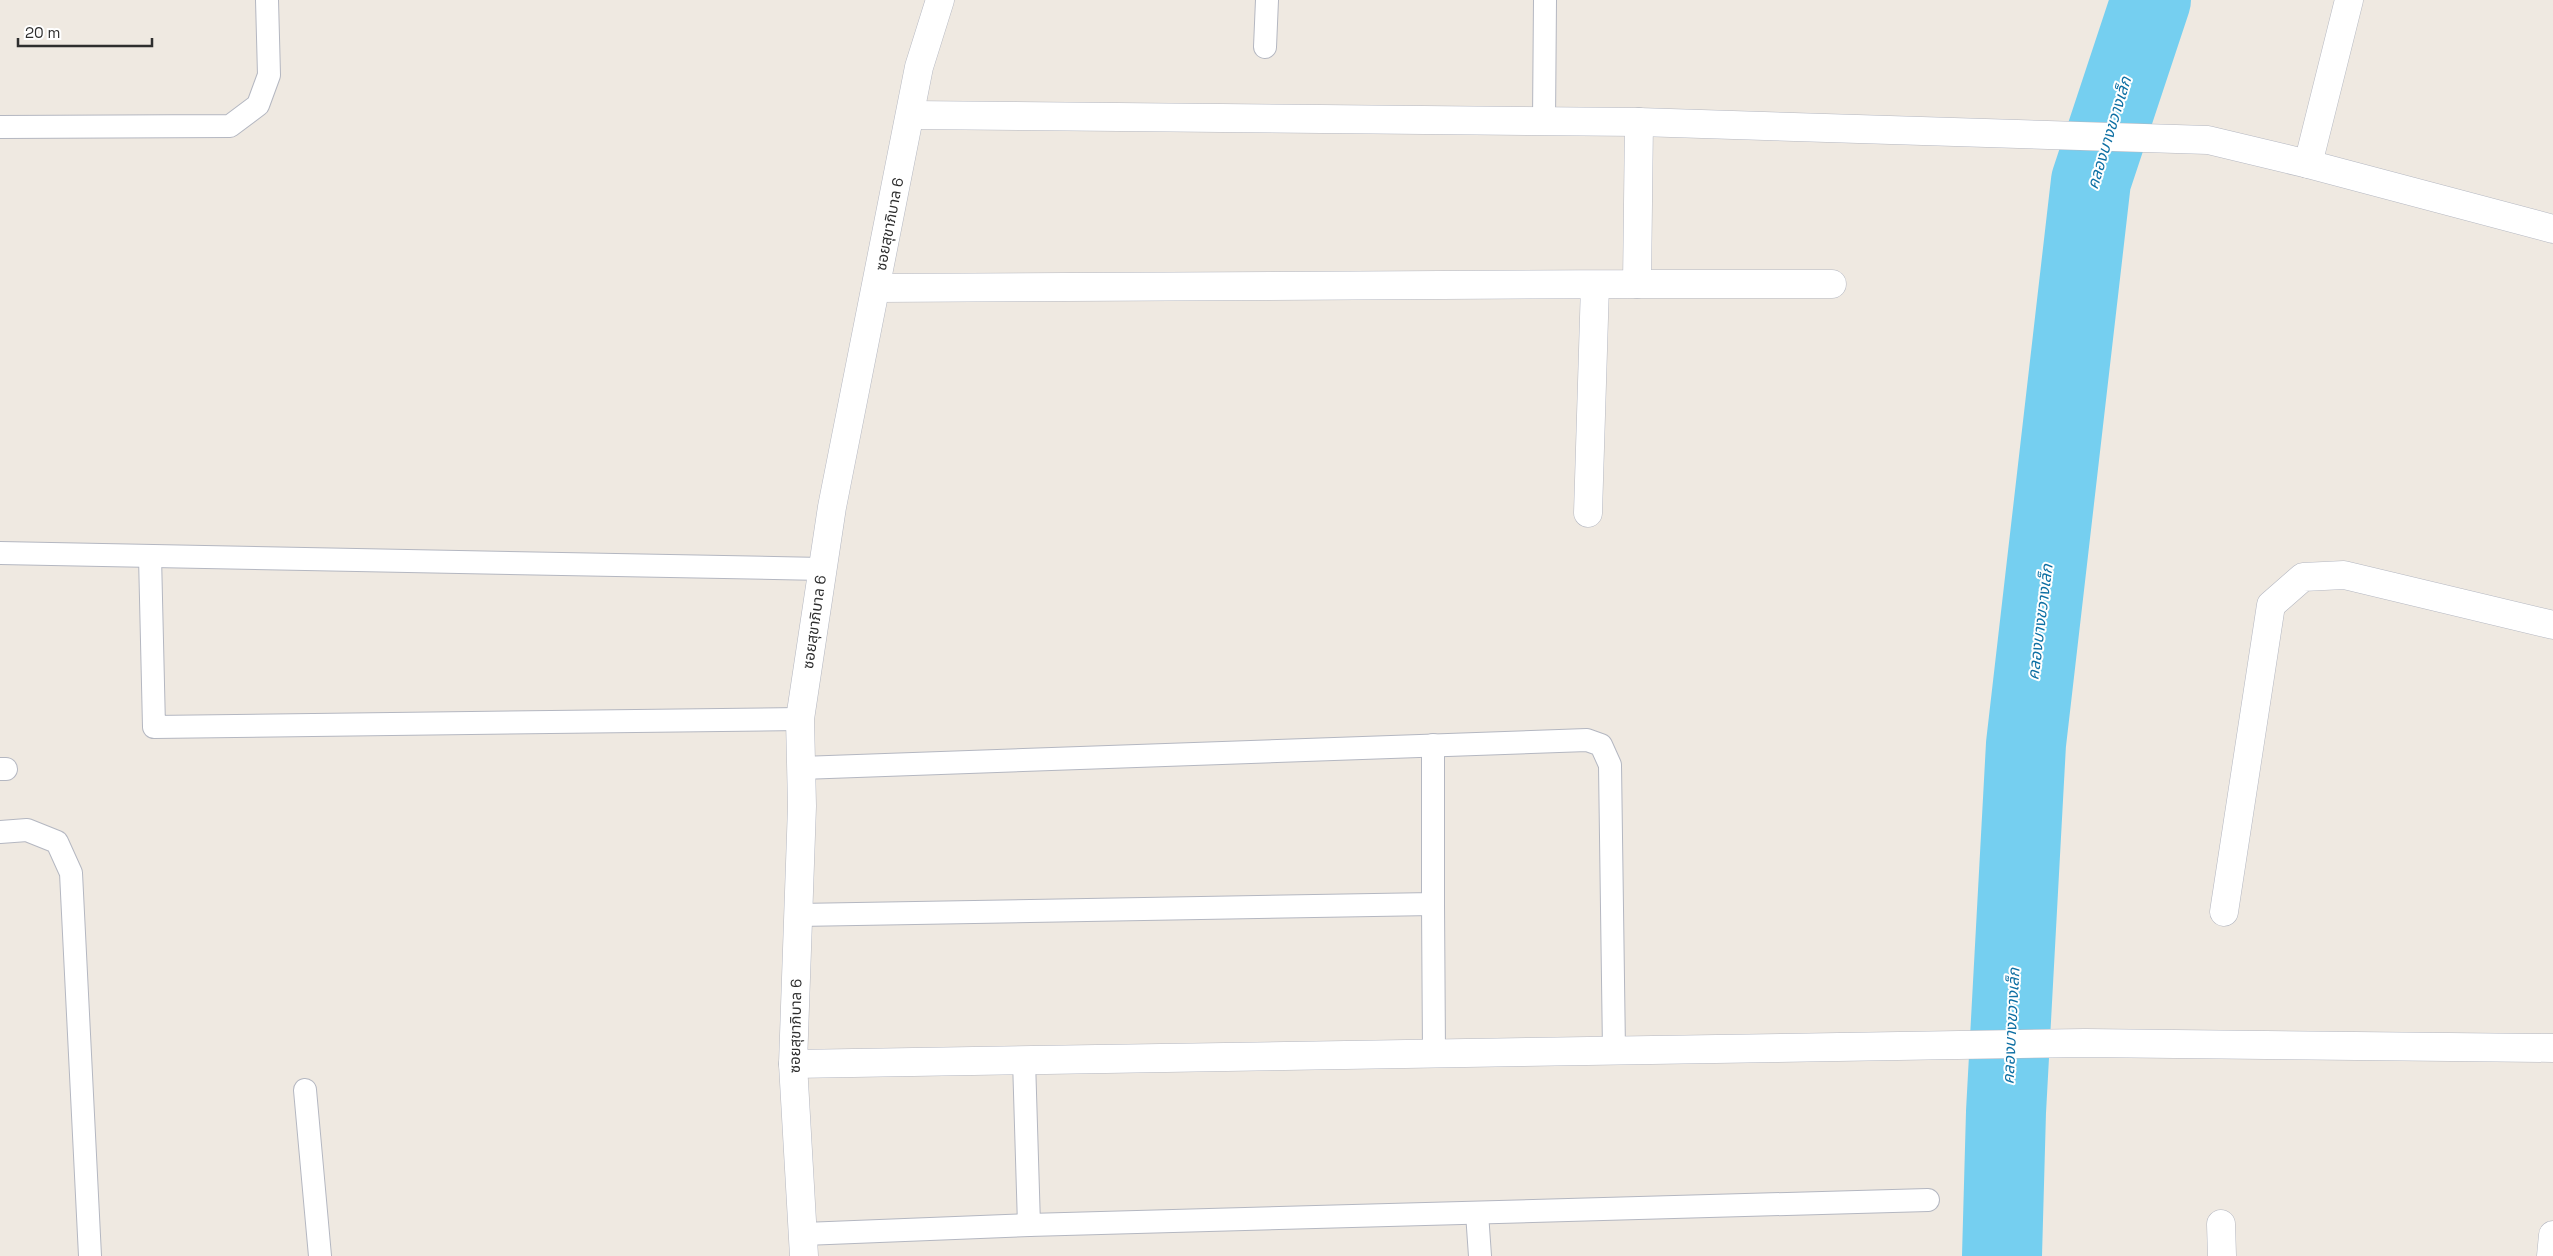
<svg xmlns="http://www.w3.org/2000/svg" width="2553" height="1256" viewBox="0 0 2553 1256" font-family="'Space Grotesk','Noto Sans Thai',sans-serif">
<style>
.lines{fill:none;stroke-linecap:round;stroke-linejoin:round}
.river{stroke:#75cff0;stroke-width:80}
.lane-casing{stroke:#b4b7c1;stroke-width:24}
.street-casing{stroke:#b4b7c1;stroke-width:29}
.secondary-casing{stroke:#b4b7c1;stroke-width:29}
.lane{stroke:#fff;stroke-width:22}
.street{stroke:#fff;stroke-width:28}
.secondary{stroke:#fff;stroke-width:28}
.labels{text-anchor:middle;dominant-baseline:central;stroke-width:4;stroke-linejoin:round;paint-order:stroke}
.street-label{font-size:15px;fill:#2e2e2e;stroke:#fff}
.water-label{font-size:16px;font-style:italic;fill:#0d6fa3;stroke:#fff}
</style>
<rect width="100%" height="100%" fill="#efe9e1"/>
<g class="lines">
<path class="river" d="M2002 1256 2006 1112 2026 744 2091 181 2151 0"/>
<g class="lane-casing">
<g id="lane">
<path d="M1265 47 1267 0"/>
<path d="M1544 121 1545 0"/>
<path d="M0 127 230 126 258 105 269 75 267 0"/>
<path d="M0 553 822 569"/>
<path d="M150 556 154 727 800 719"/>
<path d="M801 768 1587 740 1601 745 1610 765 1614 1051"/>
<path d="M0 769H6"/>
<path d="M0 832 27 830 57 842 71 873 90 1256"/>
<path d="M1433 904 1434 1054"/>
<path d="M798 915 1433 904V745"/>
<path d="M1024 1060 1029 1225 1928 1200"/>
<path d="M305 1090 320 1256"/>
<path d="M1477 1213 1480 1256"/>
<path d="M804 1234 1029 1225"/>
</g>
</g>
<g class="street-casing">
<g id="street">
<path d="M911 115 1639 122 2208 140 2308 164 2553 229"/>
<path d="M2308 164 2349 0"/>
<path d="M1637 284H1832"/>
<path d="M876 288 1637 284 1639 122"/>
<path d="M1588 513 1595 285"/>
<path d="M2224 912 2271 605 2303 577 2344 575 2553 625"/>
<path d="M793 1064 2085 1043 2553 1048"/>
<path d="M2221 1224 2222 1256"/>
<path d="M2551 1256 2553 1235"/>
</g>
</g>
<g class="secondary-casing">
<path id="secondary" d="M804 1256 793 1064 802 806 800 719 832 507 919 67 940 0"/>
</g>
<use href="#lane" class="lane"/>
<use href="#street" class="street"/>
<use href="#secondary" class="secondary"/>
</g>
<g class="labels">
<g class="street-label">
<text transform="translate(889 224) rotate(-79)">ซอยสุขาภิบาล 6</text>
<text transform="translate(814 622) rotate(-82)">ซอยสุขาภิบาล 6</text>
<text transform="translate(795 1026) rotate(-89)">ซอยสุขาภิบาล 6</text>
</g>
<g class="water-label">
<text transform="translate(2109 133) rotate(-73)">คลองบางขวางเล็ก</text>
<text transform="translate(2040 622) rotate(-83)">คลองบางขวางเล็ก</text>
<text transform="translate(2011 1026) rotate(-87)">คลองบางขวางเล็ก</text>
</g>
</g>
<path d="M18 38v8h134v-8" fill="none" stroke="#2e2e2e" stroke-width="2.5"/>
<text x="25" y="38" font-size="15" fill="#2e2e2e" stroke="#ffffff" stroke-width="4" paint-order="stroke">20 m</text>
</svg>
